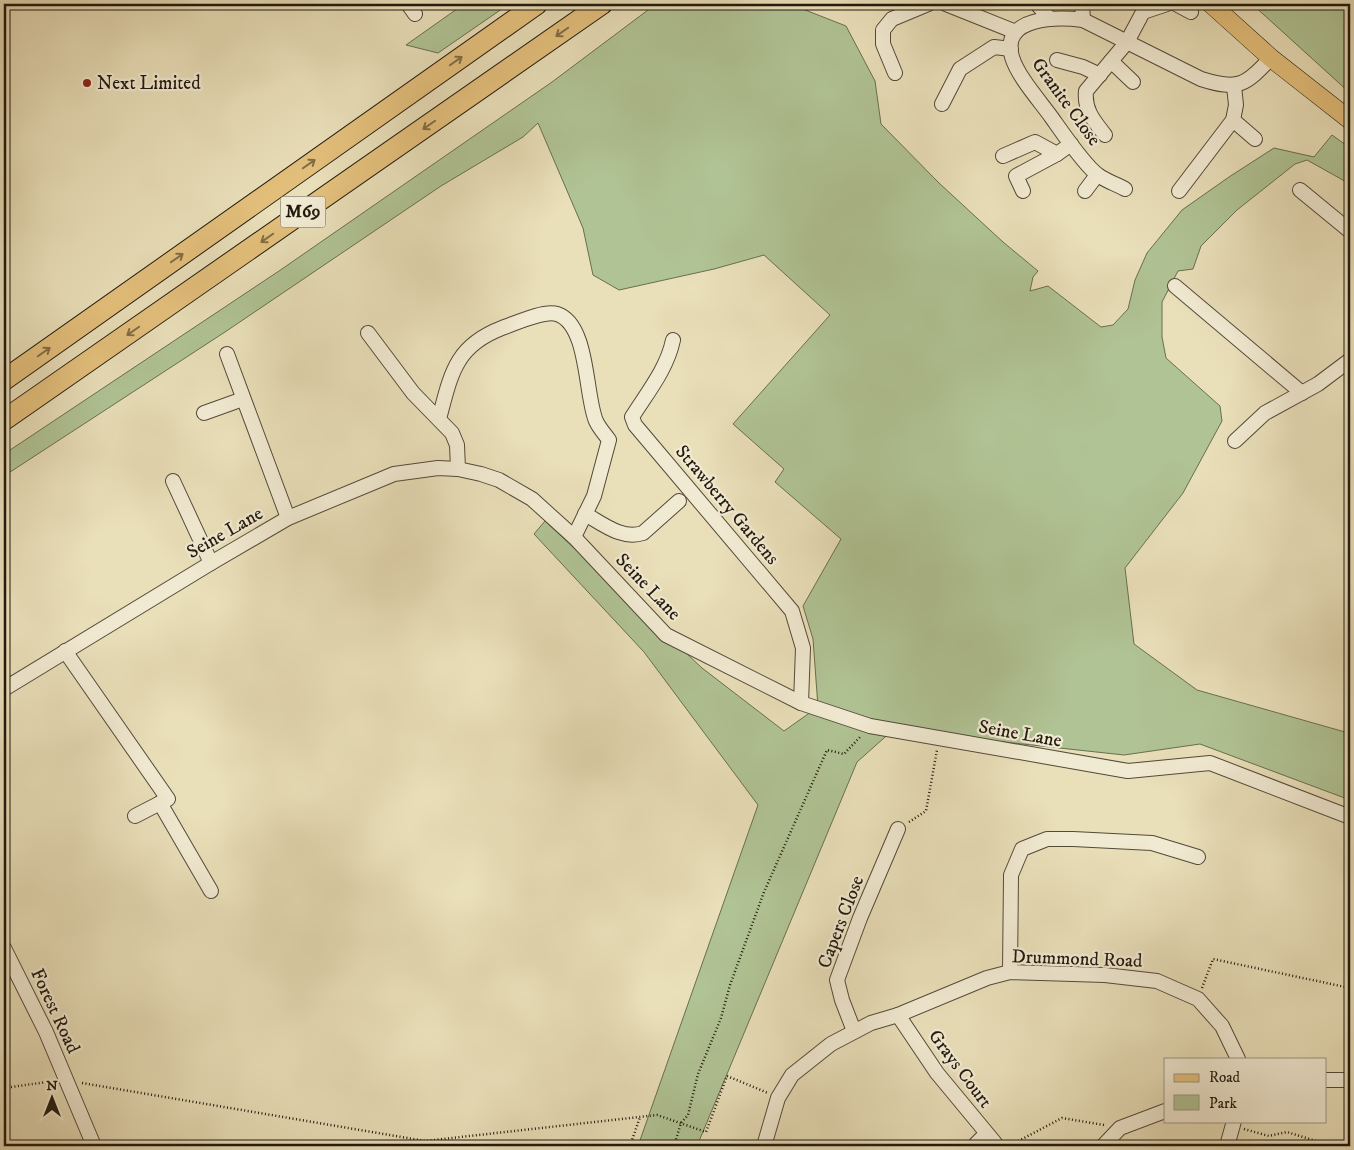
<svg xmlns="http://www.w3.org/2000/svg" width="1354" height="1150" viewBox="0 0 1354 1150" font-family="'IM FELL DW Pica',serif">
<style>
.green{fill:#b0c394;stroke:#686e51}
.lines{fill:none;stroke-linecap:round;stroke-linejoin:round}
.minor-casing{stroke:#534a39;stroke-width:16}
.major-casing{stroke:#21190e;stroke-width:19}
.highway-casing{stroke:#21190e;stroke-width:22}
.path{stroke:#21190e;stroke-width:2.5;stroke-dasharray:1 2.5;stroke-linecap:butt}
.minor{stroke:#f1ead2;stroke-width:14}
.major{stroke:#e4c07c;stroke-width:18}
.highway{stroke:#e4c07c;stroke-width:20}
.oneway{stroke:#826c45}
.poi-dot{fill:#8f2418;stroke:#f1ead2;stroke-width:2}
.labels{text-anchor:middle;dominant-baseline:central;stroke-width:4.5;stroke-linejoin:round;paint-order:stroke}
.shield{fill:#f1ead2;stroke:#5f5849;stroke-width:1}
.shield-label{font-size:18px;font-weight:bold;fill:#21190e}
.poi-label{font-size:19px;fill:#21190e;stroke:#f1ead2;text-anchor:start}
.street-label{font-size:19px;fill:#21190e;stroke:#f1ead2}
</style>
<rect width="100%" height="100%" fill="#e9dfb9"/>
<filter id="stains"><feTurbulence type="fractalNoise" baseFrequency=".004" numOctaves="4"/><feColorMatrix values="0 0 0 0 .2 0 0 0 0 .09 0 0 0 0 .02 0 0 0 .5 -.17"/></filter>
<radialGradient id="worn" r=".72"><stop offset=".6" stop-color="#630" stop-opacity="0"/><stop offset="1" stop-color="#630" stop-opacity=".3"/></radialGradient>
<g class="green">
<path d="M464 4H509L438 53 406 45Z"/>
<path d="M656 4H790L846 26 875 81 881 124 939 183 1003 242 1038 271 1033 277 1030 291 1048 286 1101 327 1113 325 1128 309 1135 280 1147 253 1182 210 1229 177 1274 148 1314 157 1332 135 1350 148V184L1307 160 1295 164 1237 210 1201 246 1193 269 1178 271 1162 302V337L1166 358 1220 406 1222 421 1183 493 1125 568 1134 644 1197 690 1345 732 1350 731V800L1200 744 1124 755 893 730 857 762 697 1146H638L758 805 644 652 534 534 545 521 702 668 784 731 818 707 813 639 803 606 841 539 775 482 784 469 733 424 830 315 764 255 714 269 619 290 593 275 583 228 538 123 523 137 441 186 225 332 4 476V454L279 271 552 82Z"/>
<path d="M1252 4H1350V93Z"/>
</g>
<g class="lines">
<g class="minor-casing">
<g id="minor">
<path d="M408 4 415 14"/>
<path d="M946 4 1016 32"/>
<path d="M1037 4 1050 19"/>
<path d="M1082 4 1083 20"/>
<path d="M1176 4 1191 12"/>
<path d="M1057 60 1083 67 1100 75"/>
<path d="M1111 61 1133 82"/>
<path d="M895 73 883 44V30L892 19 928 4"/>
<path d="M942 104 960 69 994 47 1011 49"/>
<path d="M1233 120 1255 139"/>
<path d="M1105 135C1094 121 1084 110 1086 91L1127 42 1143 12 1167 4"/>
<path d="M1003 156 1035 142 1057 154 1071 144"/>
<path d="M1125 189C1116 184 1106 181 1098 175 1085 166 1062 132 1052 118 1040 101 1018 77 1012 57 1000 16 1058 17 1083 20L1201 79C1239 91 1245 85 1271 58"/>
<path d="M1300 190 1350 231"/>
<path d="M1023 191 1016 176 1057 154"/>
<path d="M1085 191 1097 175"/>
<path d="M1179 191 1233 120 1236 105 1234 86"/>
<path d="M1175 286 1302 393"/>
<path d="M368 333 413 393 452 433 457 445 458 469"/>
<path d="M673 340C667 369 647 393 632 417L635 425 792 611 803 648 801 703"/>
<path d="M227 354 288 518"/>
<path d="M204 413 243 399"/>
<path d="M439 419C451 374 455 346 502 328 516 323 544 310 557 314 589 324 585 396 596 421 599 428 605 434 609 440L594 496 574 537"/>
<path d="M1235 441 1265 413 1318 384 1350 360"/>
<path d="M173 481 211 563"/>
<path d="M585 514C603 524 622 540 643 533L679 501"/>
<path d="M65 651 168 799 135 816"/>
<path d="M4 689 211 563 288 518 394 474 438 468 458 469 481 474 499 480 532 499 574 537 666 635 801 703 870 726 1128 771 1210 763 1350 817"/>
<path d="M160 803 211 891"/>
<path d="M4 948 46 1032 94 1146"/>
<path d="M1010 972 1011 875 1022 849 1047 839H1073L1152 843 1198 857"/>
<path d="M898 1015 937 1073 995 1143"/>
<path d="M854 1031 842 1000 837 980 860 918 898 829"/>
<path d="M1325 1080H1350"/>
<path d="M976 1144 986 1134"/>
<path d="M764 1146 778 1098 792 1075 831 1044 871 1023 898 1015 987 978 1010 972 1105 975 1157 981 1198 999 1222 1026 1238 1059"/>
<path d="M1103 1146 1120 1128 1165 1111"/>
<path d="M1227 1146 1234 1121"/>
</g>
</g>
<g class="major-casing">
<path id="major" d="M1211 4 1271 58 1350 120"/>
</g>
<g class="highway-casing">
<g id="highway">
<path d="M4 380 537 4"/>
<path d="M4 420 602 4"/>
</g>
</g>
<g class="path">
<path d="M909 822 926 811 937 750"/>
<path d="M1202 988 1213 959 1350 988"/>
<path d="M82 1083 425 1141 657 1115 706 1132 727 1076 768 1093"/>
<path d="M4 1088 54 1081"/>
<path d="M1244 1129 1269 1136 1287 1132 1316 1141 1320 1146"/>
<path d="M630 1146 640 1117"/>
<path d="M674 1146 681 1123 688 1115 698 1074 721 1018 730 985 764 892 827 750 844 754 861 736"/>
<path d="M1009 1146 1062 1118 1104 1125"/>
</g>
<use href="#minor" class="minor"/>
<use href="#major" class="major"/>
<use href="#highway" class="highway"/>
</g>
<defs><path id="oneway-shaft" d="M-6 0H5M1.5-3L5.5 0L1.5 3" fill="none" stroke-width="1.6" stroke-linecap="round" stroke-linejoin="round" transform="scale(1.25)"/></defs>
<g class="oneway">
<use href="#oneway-shaft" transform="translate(562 32) rotate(145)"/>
<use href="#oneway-shaft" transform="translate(456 61) rotate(-35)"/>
<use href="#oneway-shaft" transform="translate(429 125) rotate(145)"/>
<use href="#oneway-shaft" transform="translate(309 164) rotate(-35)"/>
<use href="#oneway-shaft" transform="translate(267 238) rotate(145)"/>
<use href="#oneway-shaft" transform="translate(177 258) rotate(-35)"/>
<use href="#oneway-shaft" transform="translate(133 331) rotate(145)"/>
<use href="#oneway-shaft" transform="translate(44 352) rotate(-35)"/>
</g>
<circle class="poi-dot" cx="87" cy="83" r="5"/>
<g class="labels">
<rect class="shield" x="280.5" y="196.5" width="45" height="31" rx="4"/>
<g class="shield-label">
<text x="303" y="212">M69</text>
</g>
<g class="poi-label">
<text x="97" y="83">Next Limited</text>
</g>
<g class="street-label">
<text transform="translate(1066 102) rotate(54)">Granite Close</text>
<text transform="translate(727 505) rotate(50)">Strawberry Gardens</text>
<text transform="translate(225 533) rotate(-30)">Seine Lane</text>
<text transform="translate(648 587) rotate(46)">Seine Lane</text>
<text transform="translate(1020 734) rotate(10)">Seine Lane</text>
<text transform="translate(841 922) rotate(-69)">Capers Close</text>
<text transform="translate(1077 959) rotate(2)">Drummond Road</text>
<text transform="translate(55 1011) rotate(65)">Forest Road</text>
<text transform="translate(960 1069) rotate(53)">Grays Court</text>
</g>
</g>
<rect width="1354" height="1150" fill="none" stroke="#e9dfb9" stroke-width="20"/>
<rect x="5" y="5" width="1344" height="1140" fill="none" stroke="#21190e" stroke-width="2.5"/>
<rect x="10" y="10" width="1334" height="1130" fill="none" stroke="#21190e"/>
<rect x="1164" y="1058" width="162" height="65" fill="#f1ead2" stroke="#9e9684"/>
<rect x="1174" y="1074" width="25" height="8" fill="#e4c07c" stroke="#9e9684"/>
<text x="1209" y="1082" font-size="15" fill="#21190e">Road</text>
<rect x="1174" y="1095" width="25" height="15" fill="#b0c394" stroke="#9e9684"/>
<text x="1209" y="1108" font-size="15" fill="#21190e">Park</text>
<g transform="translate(52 1098)" stroke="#f1ead2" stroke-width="4" paint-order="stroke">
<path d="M0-4L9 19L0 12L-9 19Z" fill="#21190e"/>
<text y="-8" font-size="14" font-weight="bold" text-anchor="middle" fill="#21190e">N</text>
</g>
<rect width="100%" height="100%" filter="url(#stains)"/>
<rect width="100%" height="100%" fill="url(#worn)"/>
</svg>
